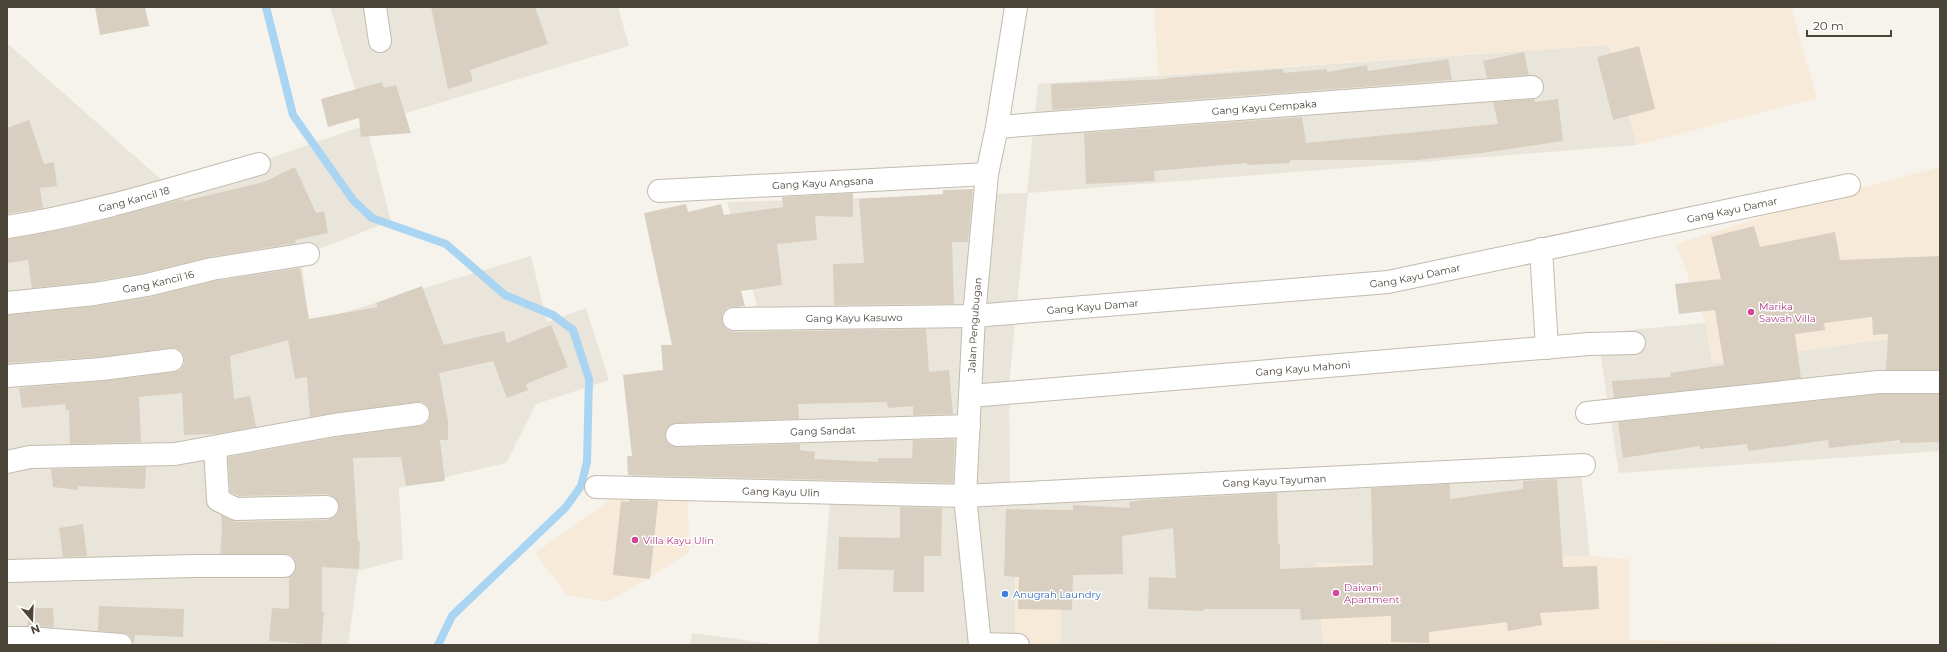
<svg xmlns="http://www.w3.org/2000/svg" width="1947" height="652" viewBox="0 0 1947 652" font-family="Montserrat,sans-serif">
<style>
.residential{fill:#eae5da}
.commercial{fill:#f7ead8}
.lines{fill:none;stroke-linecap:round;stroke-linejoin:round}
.stream{stroke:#a9d4f2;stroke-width:8}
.building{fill:#d8cfc1}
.minor-casing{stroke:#c2bbae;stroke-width:24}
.minor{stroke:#fff;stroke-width:22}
.hotel-dot{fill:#d1479c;stroke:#fff;stroke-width:1.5}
.shop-dot{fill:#3f7fe0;stroke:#fff;stroke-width:1.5}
.labels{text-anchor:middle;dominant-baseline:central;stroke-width:3;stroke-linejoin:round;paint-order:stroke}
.street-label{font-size:10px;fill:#4b4439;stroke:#fff}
.hotel-label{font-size:10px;fill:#b23c85;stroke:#fff;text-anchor:start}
.shop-label{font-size:10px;fill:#366cbe;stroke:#fff;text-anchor:start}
</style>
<rect width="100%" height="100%" fill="#f6f3ec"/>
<g class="residential">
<path d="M330 7H618L629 46 366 125 391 221 301 256 309 323 531 256 547 322 586 308 609 380 536 404 506 463 399 488 403 559 358 571 348 645H7V43L174 191 366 125Z"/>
<path d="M1609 45 1637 145 1028 193 1009 385 1010 492 1580 465 1590 556 1393 564 1316 563 1323 645H1060L1063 567 1015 645H818L831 489 628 487 698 324 757 305 727 202 1027 193 1038 84Z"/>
<path d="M1706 323 1712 363 1888 339 1940 340V451L1619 473 1597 333Z"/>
<path d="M692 633 780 645H690Z"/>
</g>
<g class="commercial">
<path d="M1154 7H1791L1817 98 1637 145 1609 45 1158 75Z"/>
<path d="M1940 167V340L1888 339 1712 363 1706 323 1676 244 1819 199Z"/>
<path d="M628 487 688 488 689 553 608 602 567 595 535 553Z"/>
<path d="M1590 556 1629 559V640L1885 645H1323L1316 563 1393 564Z"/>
<path d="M1063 567 1060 645H1015V569Z"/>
</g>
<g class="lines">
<path class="stream" d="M266 7 293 115 353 200 372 218 446 244 505 295 553 315 573 330 589 379 587 462 581 486 566 507 452 616 438 645"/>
</g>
<g class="building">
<path d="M95 7H145L149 26 100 35Z"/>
<path d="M431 7H535L548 44 470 70 473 81 448 89Z"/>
<path d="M1639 46 1655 109 1613 120 1597 57Z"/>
<path d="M1524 52 1529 75 1487 78 1483 61Z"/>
<path d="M1448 59 1452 80 1052 110 1051 84 1167 79V78L1283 69V73L1327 69V72L1367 65 1368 71Z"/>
<path d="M382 82 384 88 396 85 411 133 361 137 359 118 328 127 321 99Z"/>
<path d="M1534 99 1535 102 1558 99 1563 141 1482 153 1417 160H1290V163L1247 165V163L1154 171 1155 181 1086 184 1084 133 1302 117 1306 143 1498 124 1493 102Z"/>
<path d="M29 120 44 164 54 162 57 186 40 188 43 208 7 214V128Z"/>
<path d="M295 167 316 213 324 211 328 233 295 240 296 243 210 257 144 273 92 282 32 288 28 260 7 263V239L83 225 183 199 184 201 264 182Z"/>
<path d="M973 189 968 242H952L954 304 834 305 833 264 864 263 859 199 943 194V190Z"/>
<path d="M853 193V217L815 216 817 240 777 244 782 285 741 291 745 306 727 308 723 313 722 319 723 325 728 330 734 332 926 329 929 372 949 370 953 414 913 415V406L888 408 887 402 798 404 799 419 676 423 670 425 666 429 665 436 666 441 671 446 677 447 800 444V450L815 452 814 459 878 462V458H912L913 440 955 439 953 483 628 475 627 456H632L623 375 663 370 661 345H672L644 213 686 204 688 212 721 204 724 215 783 207 782 197Z"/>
<path d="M1754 226 1760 247 1835 232 1840 260 1940 256V370H1886L1888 334 1873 335 1872 317 1824 323 1825 330 1795 334 1801 378 1614 398 1612 381 1671 377 1670 373 1724 365 1715 310 1679 314 1675 284 1721 279 1711 237Z"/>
<path d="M300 268 309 319 378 307 376 303 422 286 444 345 504 331 507 343 551 325 568 367 526 384 528 390 507 398 493 361 439 373 448 421V440H440L445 481 406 486 401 457 353 458 358 541H360L359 569 322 567V612H324L321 645 269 641 272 608 289 609V577L295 572 296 566 295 560 291 555 284 554H220L222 530 221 515 236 522 327 520 333 518 338 513 339 507 338 501 333 496 327 494 239 496 230 492 228 457 336 437 420 426 426 424 430 418V412L428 406 422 402H416L310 417 307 377 295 379 288 340 230 356 234 399 250 396 256 427 217 434 184 435 182 393 139 397 141 442 70 444 69 410H66L65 404 22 408 19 388 103 381 174 372 180 370 184 364V358L182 352 176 348H170L101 357 7 363V315L96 306 150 297 214 281Z"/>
<path d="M1879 394H1940V442L1900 443V440L1829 448 1828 440 1748 451 1747 444 1700 449V446L1623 458 1618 422Z"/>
<path d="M146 467 145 489 78 486V490L53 487 51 469Z"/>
<path d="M1557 479 1563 567 1597 566 1599 609 1540 613 1542 625 1508 631 1507 622 1429 632V643L1391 642V616L1301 620 1300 609H1204V611L1148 609 1149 577 1176 578 1173 528 1122 536 1123 574 1073 575 1072 610 1018 609 1019 577 1004 576 1006 509 1073 510V505L1130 508 1129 502 1143 500 1277 493 1278 544 1280 543V569L1373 565 1371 488 1450 484V499L1523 489V481Z"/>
<path d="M629 500 658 501 650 579 613 575 621 501 629 502Z"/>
<path d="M900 507 942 508 941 556H924V592H893L894 570 838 569 839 537 900 538Z"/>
<path d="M83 524 87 556 63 557 59 528Z"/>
<path d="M99 606 184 609 183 637 135 635 133 645 132 639 128 634 98 631Z"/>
<path d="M30 608H53L54 627 27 626Z"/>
</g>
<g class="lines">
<g class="minor-casing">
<g id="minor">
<path d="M375 7 380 41"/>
<path id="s1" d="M997 127 1532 87"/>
<path id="s2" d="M659 191 987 174"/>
<path id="s3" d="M7 227C93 214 176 187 259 164"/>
<path d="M1541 249 1547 348"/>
<path id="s4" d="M7 303 94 294 147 285 212 269 308 254"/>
<path id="s5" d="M734 319 974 316 1388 282 1849 185"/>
<path d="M7 376 102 369 172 360"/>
<path id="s6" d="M971 396 1589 344 1634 343"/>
<path d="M1587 413 1878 382H1940"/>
<path id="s7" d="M677 435 969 426"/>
<path d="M215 447 218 500 236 509 327 507"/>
<path d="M7 462 30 457 175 454 334 425 418 414"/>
<path id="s8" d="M596 487 965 496 1584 465"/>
<path d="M7 571 193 566H284"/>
<path d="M7 638H28L121 645"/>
<path d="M980 644 1018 645"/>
<path id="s9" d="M980 645 965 496 974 316 987 174 997 127 1016 7"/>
</g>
</g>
<use href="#minor" class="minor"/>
</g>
<g class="hotel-dot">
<circle cx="1751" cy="312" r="4"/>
<circle cx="635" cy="540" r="4"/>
<circle cx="1336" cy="593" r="4"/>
</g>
<circle class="shop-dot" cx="1005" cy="594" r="4"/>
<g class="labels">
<g class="street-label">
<text stroke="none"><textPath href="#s1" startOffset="268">Gang Kayu Cempaka</textPath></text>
<text stroke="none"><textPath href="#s2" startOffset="164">Gang Kayu Angsana</textPath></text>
<text stroke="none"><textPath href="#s3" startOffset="130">Gang Kancil 18</textPath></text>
<text stroke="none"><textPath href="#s5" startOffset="1007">Gang Kayu Damar</textPath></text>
<text stroke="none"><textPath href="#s5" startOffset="683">Gang Kayu Damar</textPath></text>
<text stroke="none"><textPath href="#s4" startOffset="153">Gang Kancil 16</textPath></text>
<text stroke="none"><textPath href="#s5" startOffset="359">Gang Kayu Damar</textPath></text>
<text stroke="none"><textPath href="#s5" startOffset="120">Gang Kayu Kasuwo</textPath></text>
<text stroke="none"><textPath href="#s9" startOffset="321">Jalan Pengubugan</textPath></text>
<text stroke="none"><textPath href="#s6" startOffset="333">Gang Kayu Mahoni</textPath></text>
<text stroke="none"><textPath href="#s7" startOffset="146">Gang Sandat</textPath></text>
<text stroke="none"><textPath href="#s8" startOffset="679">Gang Kayu Tayuman</textPath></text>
<text stroke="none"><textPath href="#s8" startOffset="185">Gang Kayu Ulin</textPath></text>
</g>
<g class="hotel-label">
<text x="1759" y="306">Marika<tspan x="1759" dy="12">Sawah Villa</tspan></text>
<text x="643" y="540">Villa Kayu Ulin</text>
<text x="1344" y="587">Daivani<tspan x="1344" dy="12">Apartment</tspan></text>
</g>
<g class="shop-label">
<text x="1013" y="594">Anugrah Laundry</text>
</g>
</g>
<rect width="1947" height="652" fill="none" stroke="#4b4439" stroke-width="16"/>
<g transform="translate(32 620) rotate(161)" stroke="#ffffff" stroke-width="3" paint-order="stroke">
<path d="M0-3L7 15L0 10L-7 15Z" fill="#4b4439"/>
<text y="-6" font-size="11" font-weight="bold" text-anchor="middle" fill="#4b4439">N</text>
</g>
<path d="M1807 30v6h84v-6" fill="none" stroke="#4b4439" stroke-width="2"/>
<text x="1813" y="30" font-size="12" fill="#4b4439" stroke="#ffffff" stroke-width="3" paint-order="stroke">20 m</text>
</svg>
